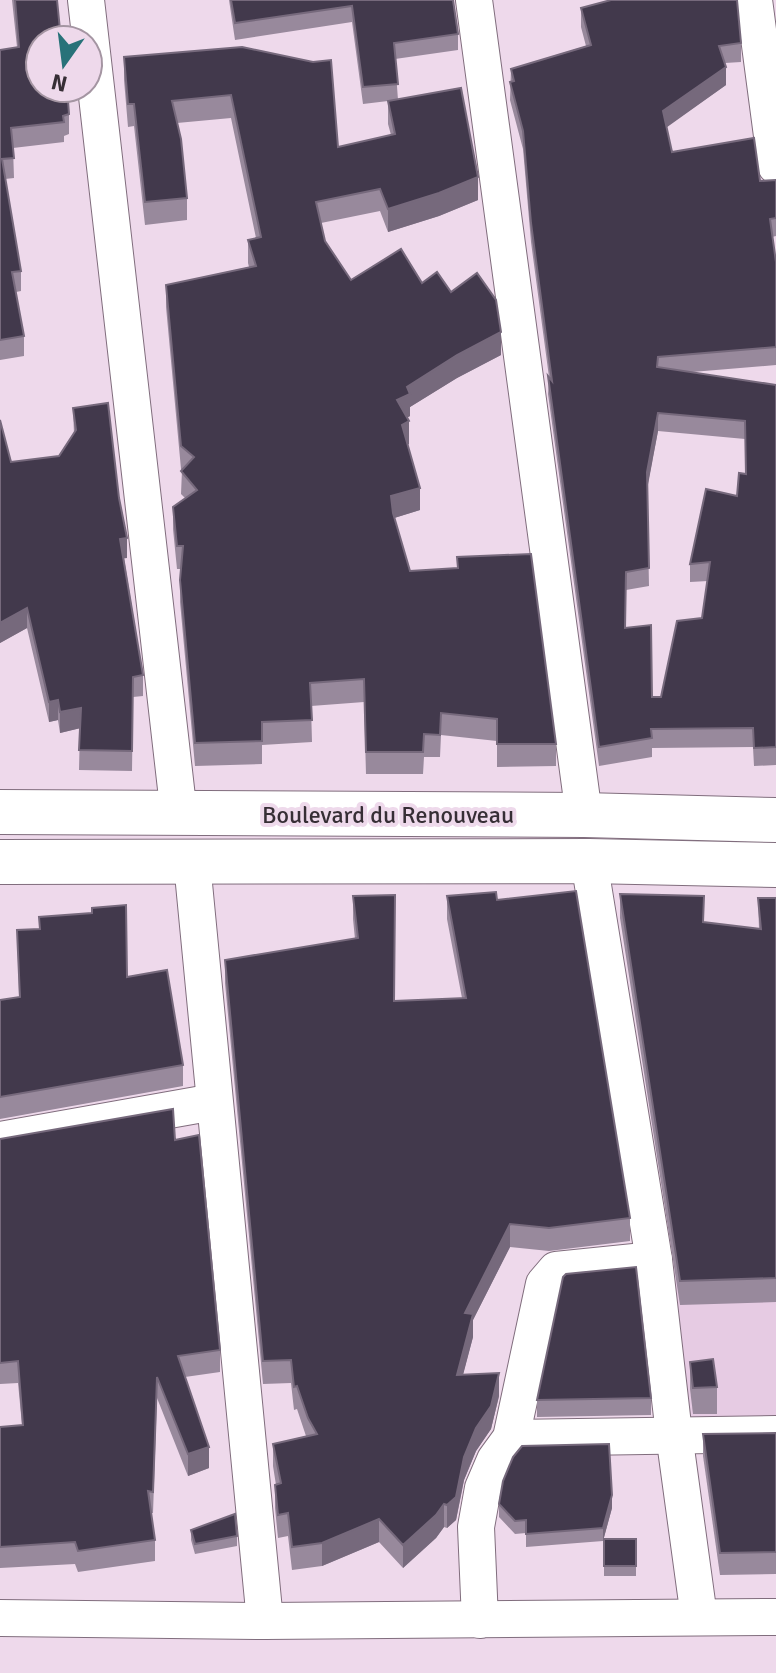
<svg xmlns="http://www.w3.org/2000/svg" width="776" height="1673" viewBox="0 0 776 1673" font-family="Signika,sans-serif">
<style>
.built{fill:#e6cbe3}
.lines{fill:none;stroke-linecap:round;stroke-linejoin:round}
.minor-casing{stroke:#806d7d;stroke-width:38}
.primary-casing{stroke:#806d7d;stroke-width:46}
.minor{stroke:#fff;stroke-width:36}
.primary{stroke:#fff;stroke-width:44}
.wall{fill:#98899c;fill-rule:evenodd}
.shaded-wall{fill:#76697c}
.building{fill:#42394c;stroke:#76697c;stroke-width:2;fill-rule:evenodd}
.labels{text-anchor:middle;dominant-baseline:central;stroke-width:8;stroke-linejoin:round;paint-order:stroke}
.street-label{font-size:24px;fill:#362e35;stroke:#eed9eb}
</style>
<rect width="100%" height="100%" fill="#eed9eb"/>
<path class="built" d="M776 1159V1429H689L665 1203Z"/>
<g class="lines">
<g class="minor-casing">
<g id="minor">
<path d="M86 0 179 815"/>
<path d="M474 0 584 815"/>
<path d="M754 0 776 166"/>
<path d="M589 861 654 1260 674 1434 699 1617"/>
<path d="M192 863 265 1621"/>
<path d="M0 1140 214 1102"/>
<path d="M511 1438 776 1434"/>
<path d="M0 1618 265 1621 776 1617"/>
<path d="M480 1620 476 1527 483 1488 495 1460 511 1438 544 1284 556 1270 654 1260"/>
</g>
</g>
<g class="primary-casing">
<g id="primary">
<path d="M0 812 584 815 776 820"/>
<path d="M0 862 589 861 776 865"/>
</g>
</g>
<use href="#minor" class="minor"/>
<use href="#primary" class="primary"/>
</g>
<g class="wall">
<path d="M12 0H57L69 114V134L64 136V142L13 148 14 178 5 179 21 271V291L16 292 24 336V356L0 360V50L17 47Z"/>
<path d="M229 0H453L458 34V50L395 59 398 100 478 200 439 216 388 232 380 211 321 223 325 241 351 280 422 283 451 292 501 355 457 378 410 407V416L407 418 409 444H408L420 510 394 518 410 571 457 568V557L556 744V766L497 767V741L441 735 440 757H424L423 774H366L364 702 311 706 312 742 262 745V764L195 766 180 602 181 569H177L173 529V507L185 498 181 494 182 470 181 469 166 307V285L249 267 248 263V240L256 238 231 118 177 123 187 198V220L145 225 134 126 128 127 124 80V57L242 47 338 147 391 135 388 124V101L363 104 352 22 235 40Z"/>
<path d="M581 8 741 43V62L725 63 726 85 666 127 672 152 760 181 776 180V236L772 237 776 262V365L692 372 776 385V765L754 766 753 747 652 748V757L599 766 548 394 549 377 531 242 523 149 510 100 511 69 586 46 581 27ZM658 431 745 439V474L737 496 690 564V582L708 581 702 618 661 697H652L625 628 626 590 649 586 647 488Z"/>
<path d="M73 408 127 558H124L143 675V696L133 697 132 771 79 770 80 728 60 733 58 720 49 722 27 628 0 643V420L11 462 59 456 74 434Z"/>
<path d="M620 894 703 922 759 929 758 898H776V1302L680 1305 620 918Z"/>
<path d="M353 896 395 1001 462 998 447 919V896L497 900 630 1218V1241L549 1251 510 1247 473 1320V1337L463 1374 499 1396 491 1429 476 1451 464 1480 456 1520 447 1528 444 1527 436 1538 403 1568 379 1542 322 1566 292 1570 288 1536 278 1538 275 1508V1485H276L273 1466V1444L306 1436 297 1409 294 1410 291 1383 263 1384 225 983V960L355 939 353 919Z"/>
<path d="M39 917 127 977 183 1065V1086L0 1119V1000L19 997 17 930 39 929Z"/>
<path d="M0 1139 175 1140 220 1350V1372L185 1377 209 1468 188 1476 157 1398 153 1513H151L155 1540V1561L78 1572 75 1564 0 1568V1427L22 1425 18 1383 0 1384Z"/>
<path d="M690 1362 717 1387V1414H693L690 1389Z"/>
<path d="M651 1398V1415L537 1417V1400Z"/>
<path d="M776 1433V1574L720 1575 703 1456V1434Z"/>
<path d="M499 1504 612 1508 603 1541 526 1547V1533L515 1534 499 1517Z"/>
<path d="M191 1530 237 1536V1546L195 1554 191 1540Z"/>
<rect x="604" y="1539" width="32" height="37"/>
</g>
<g class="shaded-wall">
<path d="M726 67V85L663 130V111Z"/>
<path d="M478 177V200L439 216 388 232V209Z"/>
<path d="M501 332V355L457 378 410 407V416L397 423V400L407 387 457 355Z"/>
<path d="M658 413V431L647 490V472Z"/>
<path d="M409 421V444L402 448V425Z"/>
<path d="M420 488V510L391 519V496Z"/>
<path d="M127 538V558L120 559V539Z"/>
<path d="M27 608V628L0 643V623Z"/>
<path d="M58 700V720L49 722V702Z"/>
<path d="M81 708V728L60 733V712Z"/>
<path d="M510 1224V1247L473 1320V1337L457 1398V1375L465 1313Z"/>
<path d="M499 1373V1396L491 1429 476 1451 464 1480 456 1520 447 1528V1505L464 1457Z"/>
<path d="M209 1447V1468L188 1476V1454Z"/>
<path d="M612 1495V1508L603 1541V1528Z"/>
<path d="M444 1504V1527L436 1538 403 1568V1545Z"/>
<path d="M379 1519V1542L322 1566V1543Z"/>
</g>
<g class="building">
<path d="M15 0H57L61 40H40V88H67L69 114 63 116 64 122 11 128 14 158 2 159 21 271 12 272 24 336 0 340V50L19 47Z"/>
<path d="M231 0H453L458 34 394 43 398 84 363 87 352 6 235 23Z"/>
<path d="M611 0H737L741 43 719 46 726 67 663 111 672 152 754 138 760 181 776 180V218L770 219 776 262V347L658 357 657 367 776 385V747L754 748 753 728 651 729 652 738 599 747 548 376 552 381 531 223 523 131 510 82 514 81 511 69 591 45 581 8ZM658 413 745 421 746 474 739 473 737 496 706 489 690 564 710 562 702 618 677 621 661 697H652L651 625 625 628 626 572 649 568 647 472Z"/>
<path d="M242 47 313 62 331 60 338 147 395 134 388 101 461 88 478 177 439 193 388 209 380 189 316 202 325 241 351 280 401 249 422 283 437 272 451 292 477 273 496 300 501 332 457 355 407 387 410 394 397 400 409 421 402 425 420 488 391 496 393 513 410 571 458 568 457 557 531 554 556 744H497V719L441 713 440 735 424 734 423 752H366L364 679 310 683 312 720 262 722V741L195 743 180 580 183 546H177L173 507 197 490 181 471 194 457 181 446 166 285 256 266 248 240 261 237 231 95 172 101 181 139 187 198 145 202 134 104H128L124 57Z"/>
<path d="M108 403 119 498 127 538 120 539 143 675 133 677 132 751 79 750 81 708 60 712 58 700 49 702 27 608 0 623V420L11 462 59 456 76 430 73 408Z"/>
<path d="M576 891 630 1218 549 1228 510 1224 465 1313 473 1314 457 1375 499 1373 491 1406 476 1428 464 1457 456 1497 447 1505 444 1504 436 1515 403 1545 379 1519 322 1543 292 1547 288 1513 278 1515 275 1485 281 1483 273 1444 317 1434 308 1418 297 1386 294 1387 291 1360 263 1361 225 960 358 938 353 896 395 895 394 1001 466 998 447 896 496 892 497 900Z"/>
<path d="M620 894 704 896 703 922 761 929 758 898H776V1278L680 1281Z"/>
<path d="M126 905 127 977 167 970 183 1065 0 1097V1000L20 997 17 930 40 929 39 917 92 913V908Z"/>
<path d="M173 1109 175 1140 199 1135 220 1350 178 1356 209 1447 188 1454 157 1377 153 1492 148 1491 155 1540 78 1551 75 1542 0 1547V1427L23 1425 18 1361 0 1363V1139Z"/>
<path d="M636 1267 651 1398 537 1400 563 1277 566 1274Z"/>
<path d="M713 1359 717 1387 693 1388 690 1362Z"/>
<path d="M776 1433V1552L720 1553 703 1434Z"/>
<path d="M609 1444 612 1495 603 1528 526 1534V1520L515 1521 499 1504 503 1481 513 1457 522 1446Z"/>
<path d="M235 1514 237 1536 195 1544 191 1530Z"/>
<rect x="604" y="1539" width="32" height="27"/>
</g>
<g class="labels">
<g class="street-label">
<text x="388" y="815">Boulevard du Renouveau</text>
</g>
</g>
<g transform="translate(64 64) rotate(194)"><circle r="38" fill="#eed9eb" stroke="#a495a2" stroke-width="2"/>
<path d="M0-6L14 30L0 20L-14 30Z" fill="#287279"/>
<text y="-12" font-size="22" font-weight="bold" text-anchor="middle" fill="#362e35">N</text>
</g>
</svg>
